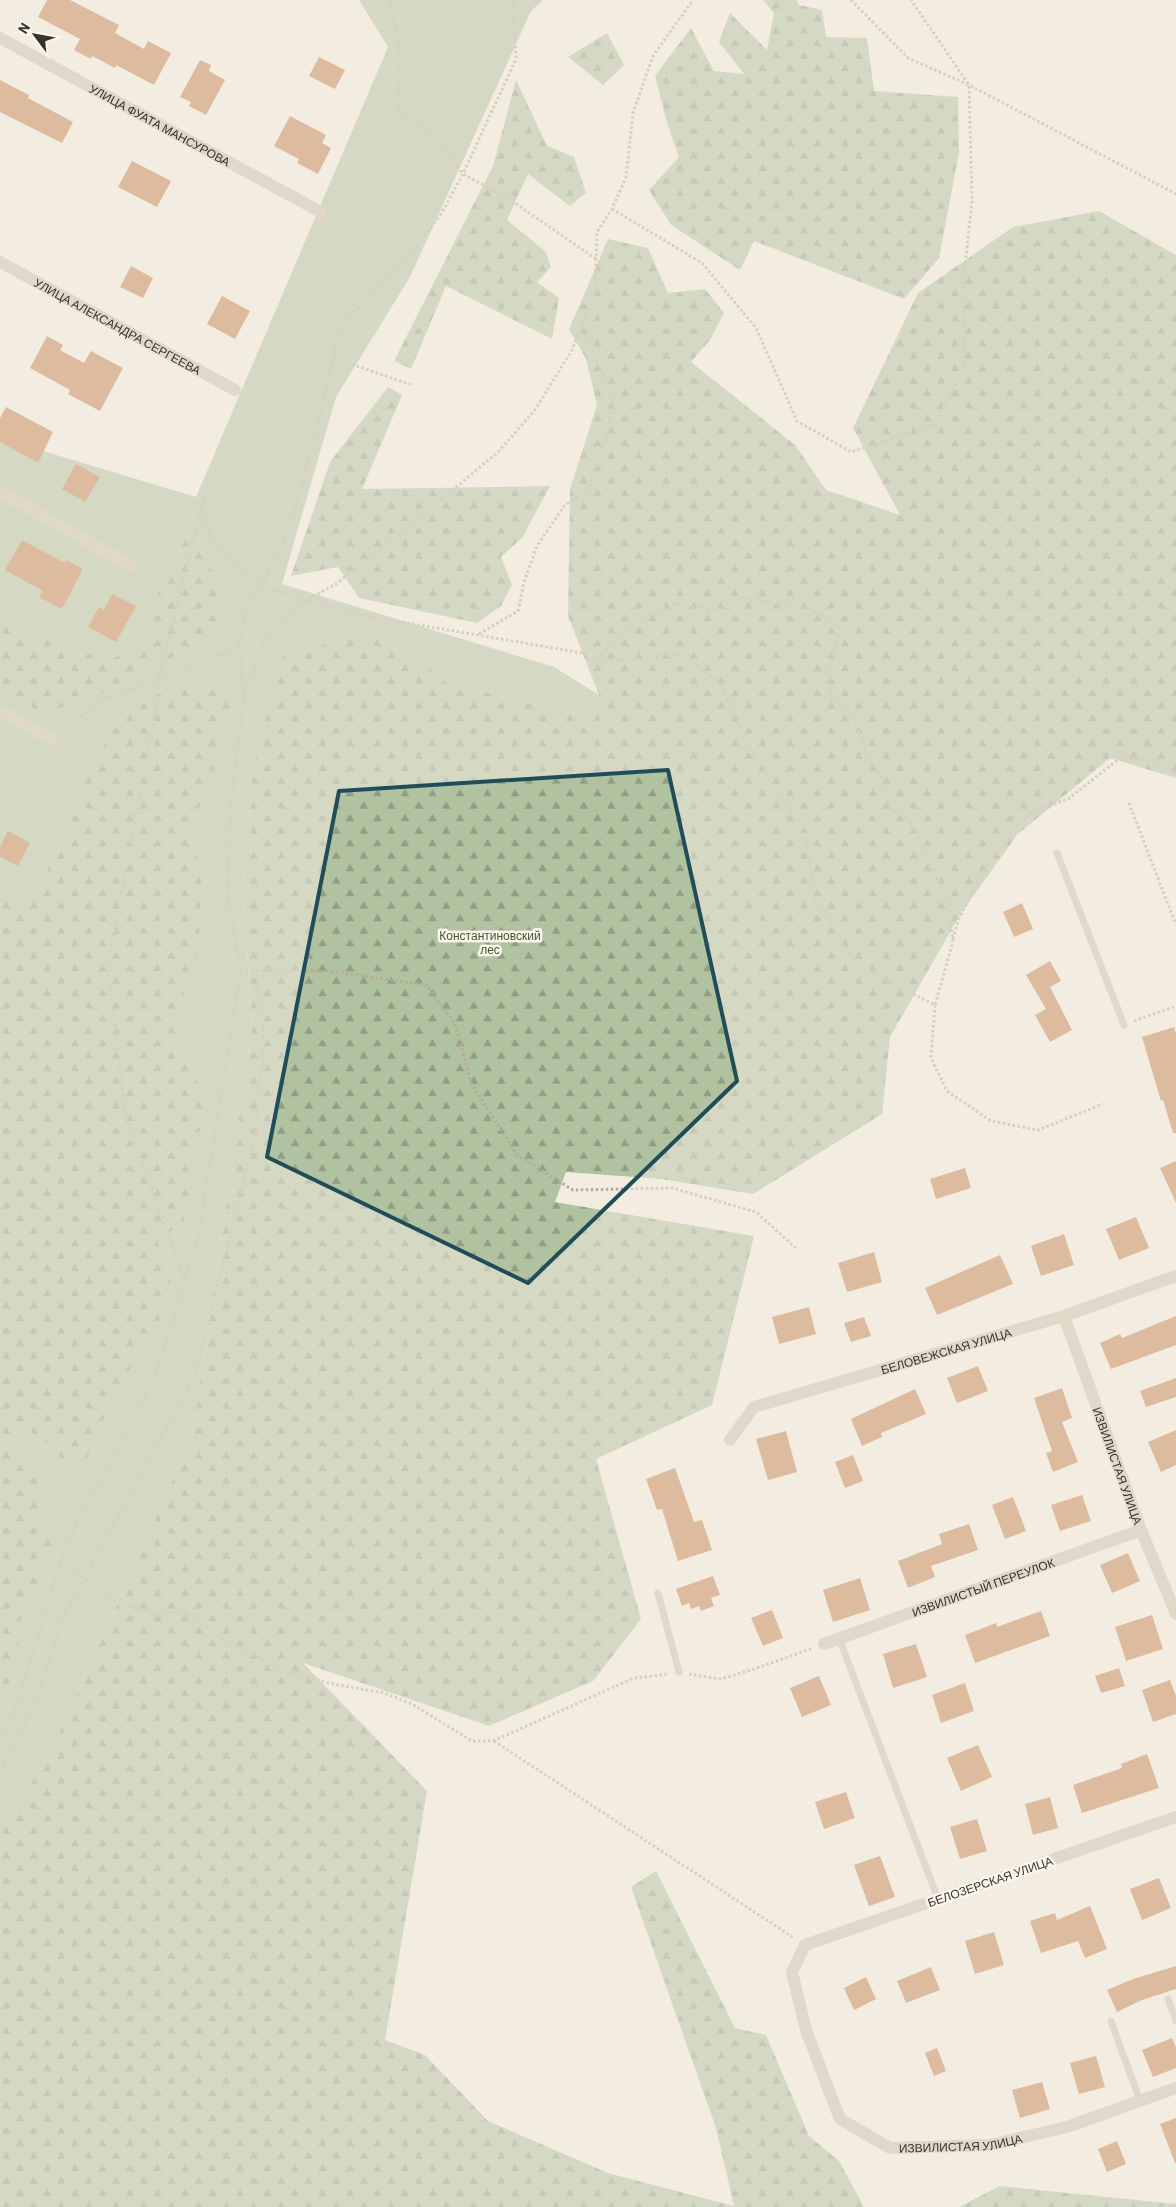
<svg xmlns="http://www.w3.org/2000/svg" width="1176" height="2207" viewBox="0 0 1176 2207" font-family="Barlow,sans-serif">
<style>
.green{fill:#b1c2a0}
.forest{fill:url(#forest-firs)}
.building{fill:#c37f4f}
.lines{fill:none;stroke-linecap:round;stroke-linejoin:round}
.path{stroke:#b7aa96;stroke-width:3;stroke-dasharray:2.5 2.5;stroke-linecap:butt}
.service{stroke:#cbc0ac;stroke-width:7}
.minor{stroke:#cbc0ac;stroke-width:12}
.marked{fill:none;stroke:#214d5a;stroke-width:4;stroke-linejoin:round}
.labels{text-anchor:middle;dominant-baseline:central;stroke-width:5;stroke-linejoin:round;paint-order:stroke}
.street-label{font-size:12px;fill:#39322b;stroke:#faf6ed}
.park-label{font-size:12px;fill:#42572f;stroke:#faf6ed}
</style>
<defs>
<pattern id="forest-firs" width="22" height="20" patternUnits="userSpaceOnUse" patternTransform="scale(1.25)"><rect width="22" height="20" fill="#b1c2a0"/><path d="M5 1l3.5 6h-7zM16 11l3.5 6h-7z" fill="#919e83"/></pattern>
</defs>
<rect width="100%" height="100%" fill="#f3ede1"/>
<path class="green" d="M359 0H543L531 11 410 277 336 397 282 584 554 667 599 695 579 715 447 683 383 629 283 657 254 763 243 880 252 1028 192 1439 50 1753 0 1832V438L196 497 388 47Z"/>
<g class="forest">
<path d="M763 0H796L799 5 822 10 826 37 867 38 874 91 958 97 959 153 939 258 904 299 754 241 740 270 671 225 649 190 679 157 667 123 655 76 691 28 714 71 744 74 719 42 730 13 767 50 774 13Z"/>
<path d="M607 33 624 65 603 85 568 57Z"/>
<path d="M516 80 547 146 574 157 586 193 570 206 528 174 507 220 546 252 551 267 537 282 559 298 552 339 446 286 411 369 394 361 493 166Z"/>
<path d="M1099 211 1176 255V778L1110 758 1017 835 961 913 890 1037 882 1114 753 1194 661 1179 566 1172 555 1202 754 1236 712 1405 596 1459 641 1619 593 1681 489 1726 303 1663 427 1791 385 2040 425 2055 488 2121 608 2173 734 2206 716 2128 631 1887 656 1871 735 2028 766 2035 809 2136 839 2161 864 2207H0V1832L50 1753 192 1438 252 1028 243 880 254 762 283 656 383 629 447 683 579 715 599 695 568 616 570 489 597 405 586 359 569 329 608 239 648 248 668 293 705 289 724 313 710 340 691 362 795 445 826 490 900 515 853 428 918 293 1013 227Z"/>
<path d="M388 387 402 395 362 489 550 486 522 538 501 557 512 585 501 606 477 623 359 598 338 567 291 576 330 462Z"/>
<path d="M188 534 228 594 209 637 126 683 44 714 0 688V617L34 636 109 661 148 637 158 594Z"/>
<path d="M173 686 234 688 214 770 193 824 201 877 199 949 174 1022 191 1071 211 1105 207 1129 189 1135 198 1165 182 1228 156 1235 171 1282 157 1330 118 1388 86 1461H59L60 1445 40 1440 22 1423 14 1453 38 1471 40 1522 58 1530 34 1593 14 1600 23 1623 0 1720V902L35 899 80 793 118 717Z"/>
<path d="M1000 2186 1176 2204V2207H959Z"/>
</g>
<g class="building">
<path d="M47 0H70L119 25 115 33 144 49 148 41 171 53 154 85 116 65 115 68 92 56 91 59 74 50 80 39 38 17Z"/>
<path d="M319 57 345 70 335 89 309 76Z"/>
<path d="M200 60 211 65 209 71 225 80 206 115 189 106 191 102 180 97Z"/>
<path d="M0 80 29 95 28 98 73 122 62 143 0 112Z"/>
<path d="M290 116 326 135 322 143 331 148 318 174 297 163 299 159 274 146Z"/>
<path d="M132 161 171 181 157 207 118 187Z"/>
<path d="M131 266 153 278 143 298 120 287Z"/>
<path d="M222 296 250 311 235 339 207 324Z"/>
<path d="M47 336 63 345 60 350 84 363 91 351 123 368 100 411 68 394 70 390 30 368Z"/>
<path d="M6 407 53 432 38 463 0 442V418Z"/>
<path d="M76 464 100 477 85 502 62 489Z"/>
<path d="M22 540 65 563 66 560 83 569 62 609 39 597 43 591 5 570Z"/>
<path d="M112 594 136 606 116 642 88 627 99 607 104 610Z"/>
<path d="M8 831 30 843 18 866 0 857V847Z"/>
<path d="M1022 903 1033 929 1014 937 1003 912Z"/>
<path d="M1050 961 1061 981 1050 987 1072 1030 1050 1042 1035 1015 1046 1009 1026 975Z"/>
<path d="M1174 1027 1176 1034V1133H1173L1163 1100 1161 1101 1142 1037Z"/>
<path d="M1176 1161V1203L1160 1168Z"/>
<path d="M965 1168 971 1188 936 1199 930 1179Z"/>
<path d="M1136 1217 1149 1248 1119 1260 1106 1229Z"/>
<path d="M1064 1234 1074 1265 1041 1276 1031 1246Z"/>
<path d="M874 1252 882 1282 847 1292 838 1263Z"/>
<path d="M1000 1255 1013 1284 937 1315 925 1288Z"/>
<path d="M809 1307 816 1334 779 1344 772 1317Z"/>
<path d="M1176 1316V1345L1111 1369 1100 1343 1120 1334 1122 1338Z"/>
<path d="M864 1317 871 1336 851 1342 844 1323Z"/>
<path d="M978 1366 988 1391 957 1403 947 1378Z"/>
<path d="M1176 1378V1397L1146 1407 1140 1391Z"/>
<path d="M1062 1388 1072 1418 1062 1422 1078 1462 1053 1472 1046 1453 1052 1451 1034 1398Z"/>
<path d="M915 1389 926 1414 881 1433 882 1437 862 1446 851 1419Z"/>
<path d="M1176 1430V1465L1161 1472 1148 1442Z"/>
<path d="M786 1431 797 1472 768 1480 756 1439Z"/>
<path d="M853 1455 863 1481 845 1488 835 1462Z"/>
<path d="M675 1468 694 1522 702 1520 712 1550 678 1561 662 1509 657 1510 646 1479Z"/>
<path d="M1082 1495 1091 1521 1060 1531 1051 1505Z"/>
<path d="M1013 1497 1026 1531 1005 1539 992 1505Z"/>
<path d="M969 1524 978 1550 931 1566 935 1577 908 1588 898 1561 942 1544 939 1534Z"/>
<path d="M1128 1553 1140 1581 1112 1593 1100 1565Z"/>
<path d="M713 1576 720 1595 711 1598 714 1606 701 1611 699 1606 691 1609 689 1603 682 1606 676 1589Z"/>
<path d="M860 1578 870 1610 833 1622 823 1590Z"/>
<path d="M772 1610 783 1638 763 1646 751 1618Z"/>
<path d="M1041 1611 1050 1636 975 1663 965 1635 996 1623 997 1627Z"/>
<path d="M1152 1615 1163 1649 1126 1661 1115 1627Z"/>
<path d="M916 1644 927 1677 893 1688 883 1654Z"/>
<path d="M1119 1668 1125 1686 1101 1693 1095 1676Z"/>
<path d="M819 1676 831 1705 802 1717 790 1688Z"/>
<path d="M1170 1680 1176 1696V1714L1153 1722 1142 1690Z"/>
<path d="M965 1683 974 1711 941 1723 932 1695Z"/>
<path d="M978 1745 992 1777 961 1791 947 1758Z"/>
<path d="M1147 1754 1159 1788 1082 1813 1073 1785 1122 1768 1121 1764Z"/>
<path d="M846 1792 855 1818 824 1829 815 1802Z"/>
<path d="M1050 1797 1058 1828 1033 1835 1025 1804Z"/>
<path d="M977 1819 987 1851 960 1859 950 1827Z"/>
<path d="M880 1856 895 1897 869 1906 854 1865Z"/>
<path d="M1159 1878 1171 1908 1142 1920 1130 1889Z"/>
<path d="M1090 1906 1107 1949 1085 1958 1078 1941 1041 1953 1030 1921 1055 1913 1057 1920Z"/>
<path d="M994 1932 1004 1965 975 1974 965 1941Z"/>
<path d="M1176 1966V1989L1142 2000 1117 2012 1107 1990 1133 1979Z"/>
<path d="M931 1967 940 1990 906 2003 897 1981Z"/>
<path d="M866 1977 876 1999 854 2010 844 1988Z"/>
<path d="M1172 2038 1176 2047V2068L1153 2077 1142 2050Z"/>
<path d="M937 2048 946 2071 934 2076 925 2053Z"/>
<path d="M1096 2056 1105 2087 1079 2094 1070 2063Z"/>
<path d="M1042 2082 1050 2109 1020 2118 1012 2090Z"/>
<path d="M1176 2118V2163H1175L1160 2124Z"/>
<path d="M1117 2141 1126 2164 1107 2172 1098 2149Z"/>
</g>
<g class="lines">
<g class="path">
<path d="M390 0 400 54 398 112 437 137 463 174 515 203 596 259"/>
<path d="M851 0 908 58 969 85 1176 194"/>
<path d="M612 209 702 263 756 328 797 421 851 452 934 425 964 367 963 285 972 202 969 85 911 0"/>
<path d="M333 358 412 385"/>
<path d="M204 494V519L214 541 234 565 273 589 306 600 367 616 582 653 593 662 681 654 721 684 749 747 804 830 816 901 857 966 935 1005 953 942 948 902 910 821 890 808 883 780 867 754 852 714 831 699 829 665 842 629 811 609 741 598 709 609 672 604 633 624 593 662"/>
<path d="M479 634 518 611 524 582 537 546 564 506 590 488 614 408 604 375 580 328"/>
<path d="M245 690 268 632 306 600 336 584 412 524 498 452 535 410 572 350 595 294 597 232 612 209 626 177 633 113 653 56 693 0"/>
<path d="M61 732 101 700 139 687 239 646"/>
<path d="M1129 803 1176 925"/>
<path d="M953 939 958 920 988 863 1001 849 1016 826 1034 811 1068 799 1124 755 1158 763 1176 773"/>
<path d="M241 970 330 971 426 985 455 1024 471 1083 517 1155 573 1190 672 1188 756 1212 796 1248"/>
<path d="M935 1005 931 1058 947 1091 991 1121 1038 1130 1103 1104"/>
<path d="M1134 1021 1176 1006"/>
<path d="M185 1280 125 1114 108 966 157 700 159 679 203 500"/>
<path d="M61 1562 113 1600 161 1616 181 1610 231 1644 288 1673 338 1685 384 1693 412 1704 472 1741H493L634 1678 668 1674"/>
<path d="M689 1674 721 1679 754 1669 813 1648"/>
<path d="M0 1738 16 1707 61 1562 78 1519 107 1469 153 1382 198 1238 241 970 228 900 230 812 244 692 239 646 245 610 263 582 290 528 315 435 340 327 412 253 441 214 463 174 516 59 513 0"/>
<path d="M494 1741 794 1938"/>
<path d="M0 1772 38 1698 61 1621 195 1375 255 1136 264 1038 256 970"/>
</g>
<g class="service">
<path d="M1057 853 1124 1025"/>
<path d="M658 1593 679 1672"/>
<path d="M839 1638 938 1899"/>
<path d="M1168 1999 1176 2021"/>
<path d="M1111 2021 1140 2101"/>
</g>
<g class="minor">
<path id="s1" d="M0 38 321 212"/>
<path id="s2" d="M0 262 235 390"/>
<path d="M0 492 130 565"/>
<path d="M0 711 51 739"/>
<path id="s3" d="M1064 1316 1141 1530 1176 1614"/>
<path id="s4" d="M730 1440 754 1407 1064 1316 1176 1276"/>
<path id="s5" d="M824 1644 1141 1530"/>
<path id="s6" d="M1176 1817 805 1945 792 1972 806 2030 840 2119 890 2148 990 2145 1067 2127 1176 2088"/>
</g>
</g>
<path d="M0 0H1176V2207H0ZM668 770 737 1081 528 1283 267 1157 339 791Z" fill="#f3ede1" fill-opacity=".55" fill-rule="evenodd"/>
<path class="marked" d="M668 770 737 1081 528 1283 267 1157 339 791Z"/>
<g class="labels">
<g class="street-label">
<text stroke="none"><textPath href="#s1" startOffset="182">УЛИЦА ФУАТА МАНСУРОВА</textPath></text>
<text stroke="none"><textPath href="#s2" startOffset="134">УЛИЦА АЛЕКСАНДРА СЕРГЕЕВА</textPath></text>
<text stroke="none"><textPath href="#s4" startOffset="241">БЕЛОВЕЖСКАЯ УЛИЦА</textPath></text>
<text stroke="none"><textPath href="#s3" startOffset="159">ИЗВИЛИСТАЯ УЛИЦА</textPath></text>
<text stroke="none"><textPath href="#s5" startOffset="169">ИЗВИЛИСТЫЙ ПЕРЕУЛОК</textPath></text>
<text transform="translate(990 1881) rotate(-19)">БЕЛОЗЕРСКАЯ УЛИЦА</text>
<text stroke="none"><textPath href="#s6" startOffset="706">ИЗВИЛИСТАЯ УЛИЦА</textPath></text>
</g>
<g class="park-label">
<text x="490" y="935">Константиновский<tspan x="490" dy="14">лес</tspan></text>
</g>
</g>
<g transform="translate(35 35) rotate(302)" stroke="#faf6ed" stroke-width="4" paint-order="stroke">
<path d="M0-4L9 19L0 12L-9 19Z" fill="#39322b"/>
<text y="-8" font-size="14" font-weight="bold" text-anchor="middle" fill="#39322b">N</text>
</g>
</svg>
